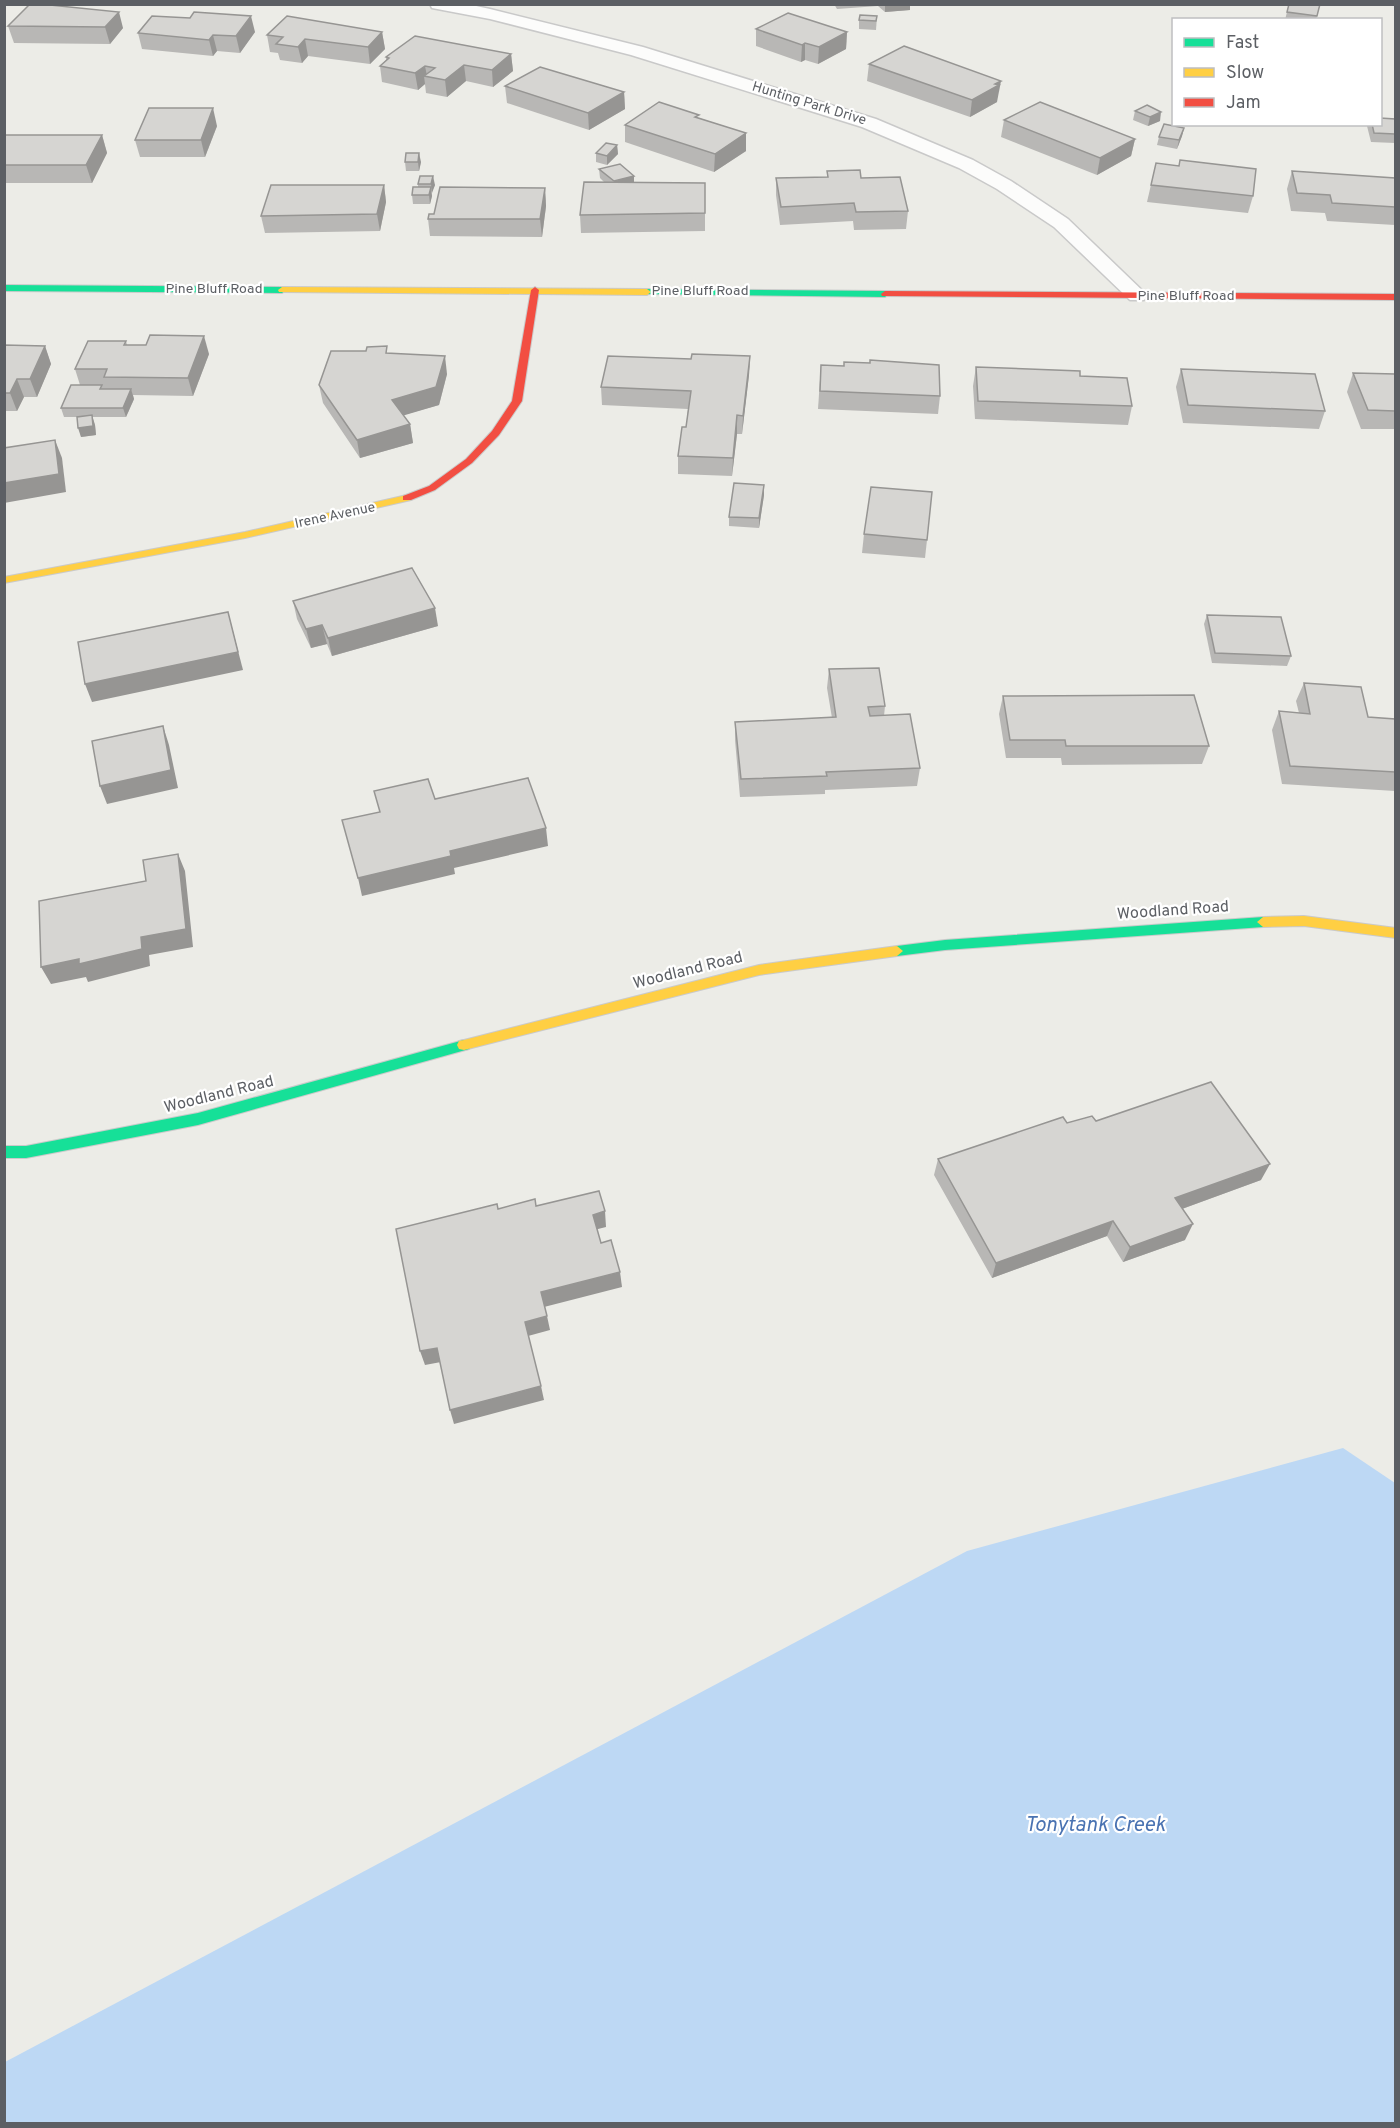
<svg xmlns="http://www.w3.org/2000/svg" width="1400" height="2128" viewBox="0 0 1400 2128" font-family="Overpass,sans-serif">
<style>
.water{fill:#bdd8f4}
.lines{fill:none;stroke-linecap:round;stroke-linejoin:round}
.street-casing{stroke:#c9c9c9;stroke-width:3}
.fast-casing{stroke:#cacaca;stroke-width:2}
.slow-casing{stroke:#cacaca;stroke-width:2}
.jam-casing{stroke:#cacaca;stroke-width:2}
.street{fill:#fcfcfb;fill-rule:evenodd}
.fast{fill:#16e098;fill-rule:evenodd}
.slow{fill:#ffcf43;fill-rule:evenodd}
.jam{fill:#f24e42;fill-rule:evenodd}
.wall{fill:#b8b7b5}
.shaded-wall{fill:#969593}
.building{fill:#d6d5d2;stroke:#969593;stroke-width:1.5}
.labels{text-anchor:middle;dominant-baseline:central;stroke-width:4.5;stroke-linejoin:round;paint-order:stroke}
.far-street-label{font-size:14px;fill:#5c5f64;stroke:#fff}
.street-label{font-size:16px;fill:#5c5f64;stroke:#fff}
.near-water-label{font-size:21px;font-style:italic;fill:#4a73b2;stroke:#fff}
</style>
<rect width="100%" height="100%" fill="#ecece7"/>
<path class="water" d="M1343 1448 1395 1483V2123H5V2062L967 1551Z"/>
<g class="lines">
<g class="street-casing">
<path id="street" d="M430 4H467L490 9 643 47 876 119 973 160 1011 181 1068 219 1148 296 1144 300H1130L1054 227 997 189 959 168 862 127 631 55 490 19 432 8Z"/>
</g>
<g class="fast-casing">
<g id="fast">
<path d="M4 285 282 287 286 290 282 293 4 291Z"/>
<path d="M647 289 885 291 889 294 885 297 644 294V290Z"/>
<path d="M1263 917 1269 922 1263 927 945 950 897 956 891 951 897 946 945 940Z"/>
<path d="M464 1040 469 1041 471 1045 469 1049 198 1125 26 1158H4V1146H26L198 1113Z"/>
</g>
</g>
<g class="slow-casing">
<g id="slow">
<path d="M282 287 647 289 651 292 647 295 279 292 278 290Z"/>
<path d="M407 495 411 496V500L245 538 4 583V577L245 532Z"/>
<path d="M1304 916 1396 928V938L1304 926 1263 927 1257 922 1263 917Z"/>
<path d="M897 946 903 951 897 956 759 975 464 1050 459 1049 457 1045 459 1041 464 1040 759 965Z"/>
</g>
</g>
<g class="jam-casing">
<g id="jam">
<path d="M535 287 539 290 522 401 499 435 472 463 435 490 411 500H403V496L429 486 466 459 492 431 512 401 531 290Z"/>
<path d="M885 291 1396 294V300L882 296 881 294Z"/>
</g>
</g>
<use href="#street" class="street"/>
<use href="#fast" class="fast"/>
<use href="#slow" class="slow"/>
<use href="#jam" class="jam"/>
</g>
<g class="wall">
<path d="M30 4 123 28 110 44 14 43 8 26Z"/>
<path d="M834 4H910V10L885 12 878 6 837 9Z"/>
<path d="M1289 4H1320L1316 20H1285Z"/>
<path d="M877 16 876 30 859 29V20Z"/>
<path d="M756 29 847 32 846 49 818 64 805 60 801 62 756 46Z"/>
<path d="M255 32 240 53 217 51 213 56 142 49 138 33Z"/>
<path d="M382 32 385 49 370 64 308 56 302 63 280 60 278 53 270 52 267 35Z"/>
<path d="M511 54 513 71 493 87 466 81 447 97 426 93 425 84 418 90 382 82 380 66 386 60V57Z"/>
<path d="M869 64 998 98H997V102L970 117 867 81Z"/>
<path d="M505 86 624 92 625 109 589 130 507 103Z"/>
<path d="M1135 111 1160 121 1148 126 1133 120Z"/>
<path d="M699 118 746 133V151L714 172 625 142V125Z"/>
<path d="M1004 120 1135 139 1131 156 1097 175 1001 137Z"/>
<path d="M1367 124H1380L1395 134V143L1371 142 1367 126Z"/>
<path d="M217 126 205 157H140L135 140Z"/>
<path d="M1184 128 1182 136 1177 149 1157 145 1159 137Z"/>
<path d="M4 135H102L107 153 92 183H4Z"/>
<path d="M617 145 618 154 607 165 596 162V153Z"/>
<path d="M406 153 421 162 419 171H406L405 162Z"/>
<path d="M1156 163 1253 196 1248 213 1147 202Z"/>
<path d="M599 169 634 176V183H705V231L581 233 580 215 604 182 600 178Z"/>
<path d="M827 171 861 178 908 211 906 229 854 230 853 221 780 225 776 195V178L827 177Z"/>
<path d="M1292 171 1395 178V225L1327 221 1325 213 1291 211 1287 189Z"/>
<path d="M420 176 435 185 431 193 432 196 430 204H413L412 195 418 187V184Z"/>
<path d="M384 185 386 202 380 231 265 233 261 216Z"/>
<path d="M545 188 546 206 542 237 430 236 428 219 434 214Z"/>
<path d="M126 341 127 345 209 354 193 396 133 395 134 399 126 417H92L95 425 96 435 81 437 79 417H64L61 408 80 385 75 369Z"/>
<path d="M4 345 45 346 51 364 37 397H24L17 411H4Z"/>
<path d="M388 353 447 374 439 405 403 415 410 424 413 443 360 458 323 403 319 385Z"/>
<path d="M750 356 749 375 742 434H737L732 476 678 474V456L686 427 688 409 602 405 601 387 691 359Z"/>
<path d="M821 365 940 396 938 414 818 409Z"/>
<path d="M976 367 1080 376 1132 406 1128 425 975 419 973 386Z"/>
<path d="M1181 369 1325 411 1319 429 1183 423 1176 387Z"/>
<path d="M1353 373 1395 374V429H1361L1347 392Z"/>
<path d="M764 495 759 528 729 526V517Z"/>
<path d="M864 534 927 540 925 558 862 553Z"/>
<path d="M293 601 438 626 332 656 327 644 311 648 297 619Z"/>
<path d="M1207 615 1291 656 1287 666 1212 663 1204 624Z"/>
<path d="M829 669 885 706 884 716 920 768 917 786 825 790V794L740 797 735 740V722L832 718 827 688Z"/>
<path d="M1304 683 1368 717 1395 719V791L1282 784 1272 730 1279 711 1299 713 1296 701Z"/>
<path d="M1003 696 1209 746 1202 764 1062 765 1061 758H1006L999 714Z"/>
<path d="M1096 1121 1261 1180 1182 1209 1185 1240 1123 1262 1107 1236 992 1278 934 1175 938 1159 1067 1123Z"/>
</g>
<g class="shaded-wall">
<path d="M885 4H910V10L885 12Z"/>
<path d="M119 12 123 28 110 44 105 27Z"/>
<path d="M251 16 255 32 240 53 236 36Z"/>
<path d="M382 32 385 49 370 64 368 47Z"/>
<path d="M847 32 846 49 818 64 819 47Z"/>
<path d="M213 35 217 51 213 56 209 40Z"/>
<path d="M305 39 308 56 302 63 298 47Z"/>
<path d="M805 43V60L801 62 802 45Z"/>
<path d="M511 54 513 71 493 87 492 70Z"/>
<path d="M464 65 466 81 447 97 445 80Z"/>
<path d="M425 66 427 76H424L425 84 418 90 415 73Z"/>
<path d="M1001 81 997 102 970 117 972 100 995 84Z"/>
<path d="M624 92 625 109 589 130 588 113Z"/>
<path d="M213 108 217 126 205 157 201 140Z"/>
<path d="M1161 112 1160 121 1148 126 1150 117Z"/>
<path d="M1184 128 1182 136 1177 149 1179 140Z"/>
<path d="M746 133V151L714 172 715 154Z"/>
<path d="M102 135 107 153 92 183 86 165Z"/>
<path d="M1135 139 1131 156 1097 175 1100 158Z"/>
<path d="M617 145 618 154 607 165V156Z"/>
<path d="M419 153 421 162 419 171 418 162Z"/>
<path d="M433 176 435 185 432 193 431 184Z"/>
<path d="M634 176V185L614 190V181Z"/>
<path d="M384 185 386 202 380 231 377 214Z"/>
<path d="M431 187 432 196 430 204 429 195Z"/>
<path d="M545 188 546 206 542 237 540 219Z"/>
<path d="M204 336 209 354 193 396 188 378Z"/>
<path d="M45 346 51 364 37 397 30 379Z"/>
<path d="M445 356 447 374 439 405 395 418 392 400Z"/>
<path d="M750 356 749 375 742 434 743 416Z"/>
<path d="M17 379 24 397 17 411 10 393Z"/>
<path d="M131 389 134 399 126 417 123 408Z"/>
<path d="M92 415 95 425 96 435 81 437 78 428Z"/>
<path d="M737 415V434L732 476 733 458Z"/>
<path d="M410 424 413 443 360 458 357 440Z"/>
<path d="M55 440 62 458 66 492 4 503V483Z"/>
<path d="M764 485V495L759 528V518Z"/>
<path d="M435 608 438 626 332 656 328 638Z"/>
<path d="M228 612 243 670 92 702 85 684Z"/>
<path d="M322 625 327 644 311 648 306 629Z"/>
<path d="M163 726 169 745 178 788 107 804 100 786Z"/>
<path d="M546 828 548 846 454 868 455 874 362 896 358 878 450 851Z"/>
<path d="M178 854 185 871 193 947 149 955 150 966 88 982 86 977 51 984 41 967 141 937Z"/>
<path d="M1270 1164 1261 1180 1168 1214 1175 1198Z"/>
<path d="M605 1211 606 1227 594 1230 593 1215Z"/>
<path d="M1113 1221 1107 1236 992 1278 996 1263Z"/>
<path d="M1193 1224 1185 1240 1123 1262 1130 1247Z"/>
<path d="M620 1272 622 1287 544 1307 541 1292Z"/>
<path d="M547 1316 550 1330 528 1336 525 1322Z"/>
<path d="M437 1348 441 1362 425 1365 420 1351Z"/>
<path d="M541 1386 544 1400 454 1424 450 1410Z"/>
</g>
<g class="building">
<path d="M30 4H40L119 12 105 27 8 26Z"/>
<path d="M1289 4H1320L1317 16 1287 12Z"/>
<path d="M194 12 251 16 236 36 213 35 209 40 138 33 152 16 190 18Z"/>
<path d="M788 13 847 32 819 47 805 43 802 45 756 29Z"/>
<path d="M860 15 877 16 876 21 859 20Z"/>
<path d="M287 16 382 32 368 47 305 39 298 47 276 44 283 37 267 35Z"/>
<path d="M415 36 511 54 492 70 464 65 445 80 424 76 435 68 425 66 415 73 380 66 389 58 386 57Z"/>
<path d="M904 46 1001 81 995 84 999 85 972 100 869 64Z"/>
<path d="M540 67 624 92 588 113 505 86Z"/>
<path d="M659 102 699 115 695 117 746 133 715 154 625 125Z"/>
<path d="M1040 102 1135 139 1100 158 1004 120Z"/>
<path d="M1147 105 1161 112 1150 117 1135 111Z"/>
<path d="M149 108H213L201 140H135Z"/>
<path d="M1380 118 1395 119V134L1374 133 1372 124H1380Z"/>
<path d="M1164 124 1184 128 1179 140 1159 137Z"/>
<path d="M4 135H102L86 165H4Z"/>
<path d="M606 143 617 145 607 156 596 153Z"/>
<path d="M406 153H419L418 162H405Z"/>
<path d="M1180 160 1256 169 1253 196 1151 185 1156 163 1179 166Z"/>
<path d="M620 164 634 176 614 181 599 169Z"/>
<path d="M860 170 861 178 900 177 908 211 856 212 854 203 781 207 776 178 828 177 827 171Z"/>
<path d="M1292 171 1395 178V207L1332 203 1330 195 1297 193Z"/>
<path d="M420 176H433L431 184H418Z"/>
<path d="M584 182 705 183V213L580 215Z"/>
<path d="M271 185H384L377 214 261 216Z"/>
<path d="M413 187H431L429 195H412Z"/>
<path d="M440 187 545 188 540 219H428L429 214H434Z"/>
<path d="M150 335 204 336 188 378 104 377 107 369H75L88 341H126L124 345H146Z"/>
<path d="M4 345 45 346 30 379H17L10 393H4Z"/>
<path d="M387 346 386 353 445 356 436 387 392 400 410 424 357 440 319 385 331 351H366L367 347Z"/>
<path d="M692 354 750 356 743 416 737 415 733 458 678 456 682 427H686L691 391 601 387 608 356 691 359Z"/>
<path d="M870 360 939 365 940 396 820 391 821 365 844 366V362L870 363Z"/>
<path d="M976 367 1080 371V376L1127 378 1132 406 978 401Z"/>
<path d="M1181 369 1315 374 1325 411 1188 405Z"/>
<path d="M1353 373 1395 374V411L1368 410Z"/>
<path d="M71 385H102L100 389H131L123 408H61Z"/>
<path d="M92 415 93 426 78 428 77 417Z"/>
<path d="M55 440 59 474 4 483V448Z"/>
<path d="M734 483 764 485 759 518 729 517Z"/>
<path d="M871 487 932 492 927 540 864 534Z"/>
<path d="M412 568 435 608 328 638 322 625 306 629 293 601Z"/>
<path d="M228 612 238 652 85 684 78 642Z"/>
<path d="M1207 615 1281 617 1291 656 1215 653Z"/>
<path d="M879 668 885 706 868 707 870 716 910 714 920 768 826 772 827 776 741 779 735 722 836 717 829 669Z"/>
<path d="M1304 683 1361 687 1368 717 1395 719V772L1290 766 1279 711 1310 714Z"/>
<path d="M1194 695 1209 746H1066L1065 740H1010L1003 696Z"/>
<path d="M163 726 171 770 100 786 92 741Z"/>
<path d="M528 778 546 828 450 851 451 856 358 878 342 820 380 812 374 791 428 779 435 799Z"/>
<path d="M178 854 186 929 141 937 142 949 79 964V959L41 967 39 901 146 881 143 860Z"/>
<path d="M1211 1082 1270 1164 1175 1198 1193 1224 1130 1247 1113 1221 996 1263 938 1159 1063 1117 1067 1123 1092 1116 1096 1121Z"/>
<path d="M599 1191 605 1211 593 1215 601 1243 611 1240 620 1272 541 1292 547 1316 525 1322 541 1386 450 1410 437 1348 420 1351 396 1229 497 1204 498 1209 535 1199 536 1206Z"/>
</g>
<g class="labels">
<g class="far-street-label">
<text transform="translate(809 104) rotate(17)">Hunting Park Drive</text>
<text x="214" y="289">Pine Bluff Road</text>
<text x="700" y="291">Pine Bluff Road</text>
<text x="1186" y="296">Pine Bluff Road</text>
<text transform="translate(335 516) rotate(-12)">Irene Avenue</text>
</g>
<g class="street-label">
<text transform="translate(1173 911) rotate(-4)">Woodland Road</text>
<text transform="translate(688 971) rotate(-14)">Woodland Road</text>
<text transform="translate(219 1095) rotate(-14)">Woodland Road</text>
</g>
<g class="near-water-label">
<text x="1095" y="1825">Tonytank Creek</text>
</g>
</g>
<rect width="1400" height="2128" fill="none" stroke="#5c5f64" stroke-width="12"/>
<rect x="1172" y="18" width="210" height="108" fill="#ffffff" stroke="#bebfc1" stroke-width="1.5"/>
<rect x="1184" y="38" width="30" height="9" fill="#16e098" stroke="#bebfc1" stroke-width="1.5"/>
<text x="1226" y="48" font-size="18" fill="#5c5f64">Fast</text>
<rect x="1184" y="68" width="30" height="9" fill="#ffcf43" stroke="#bebfc1" stroke-width="1.5"/>
<text x="1226" y="78" font-size="18" fill="#5c5f64">Slow</text>
<rect x="1184" y="98" width="30" height="9" fill="#f24e42" stroke="#bebfc1" stroke-width="1.5"/>
<text x="1226" y="108" font-size="18" fill="#5c5f64">Jam</text>
</svg>
